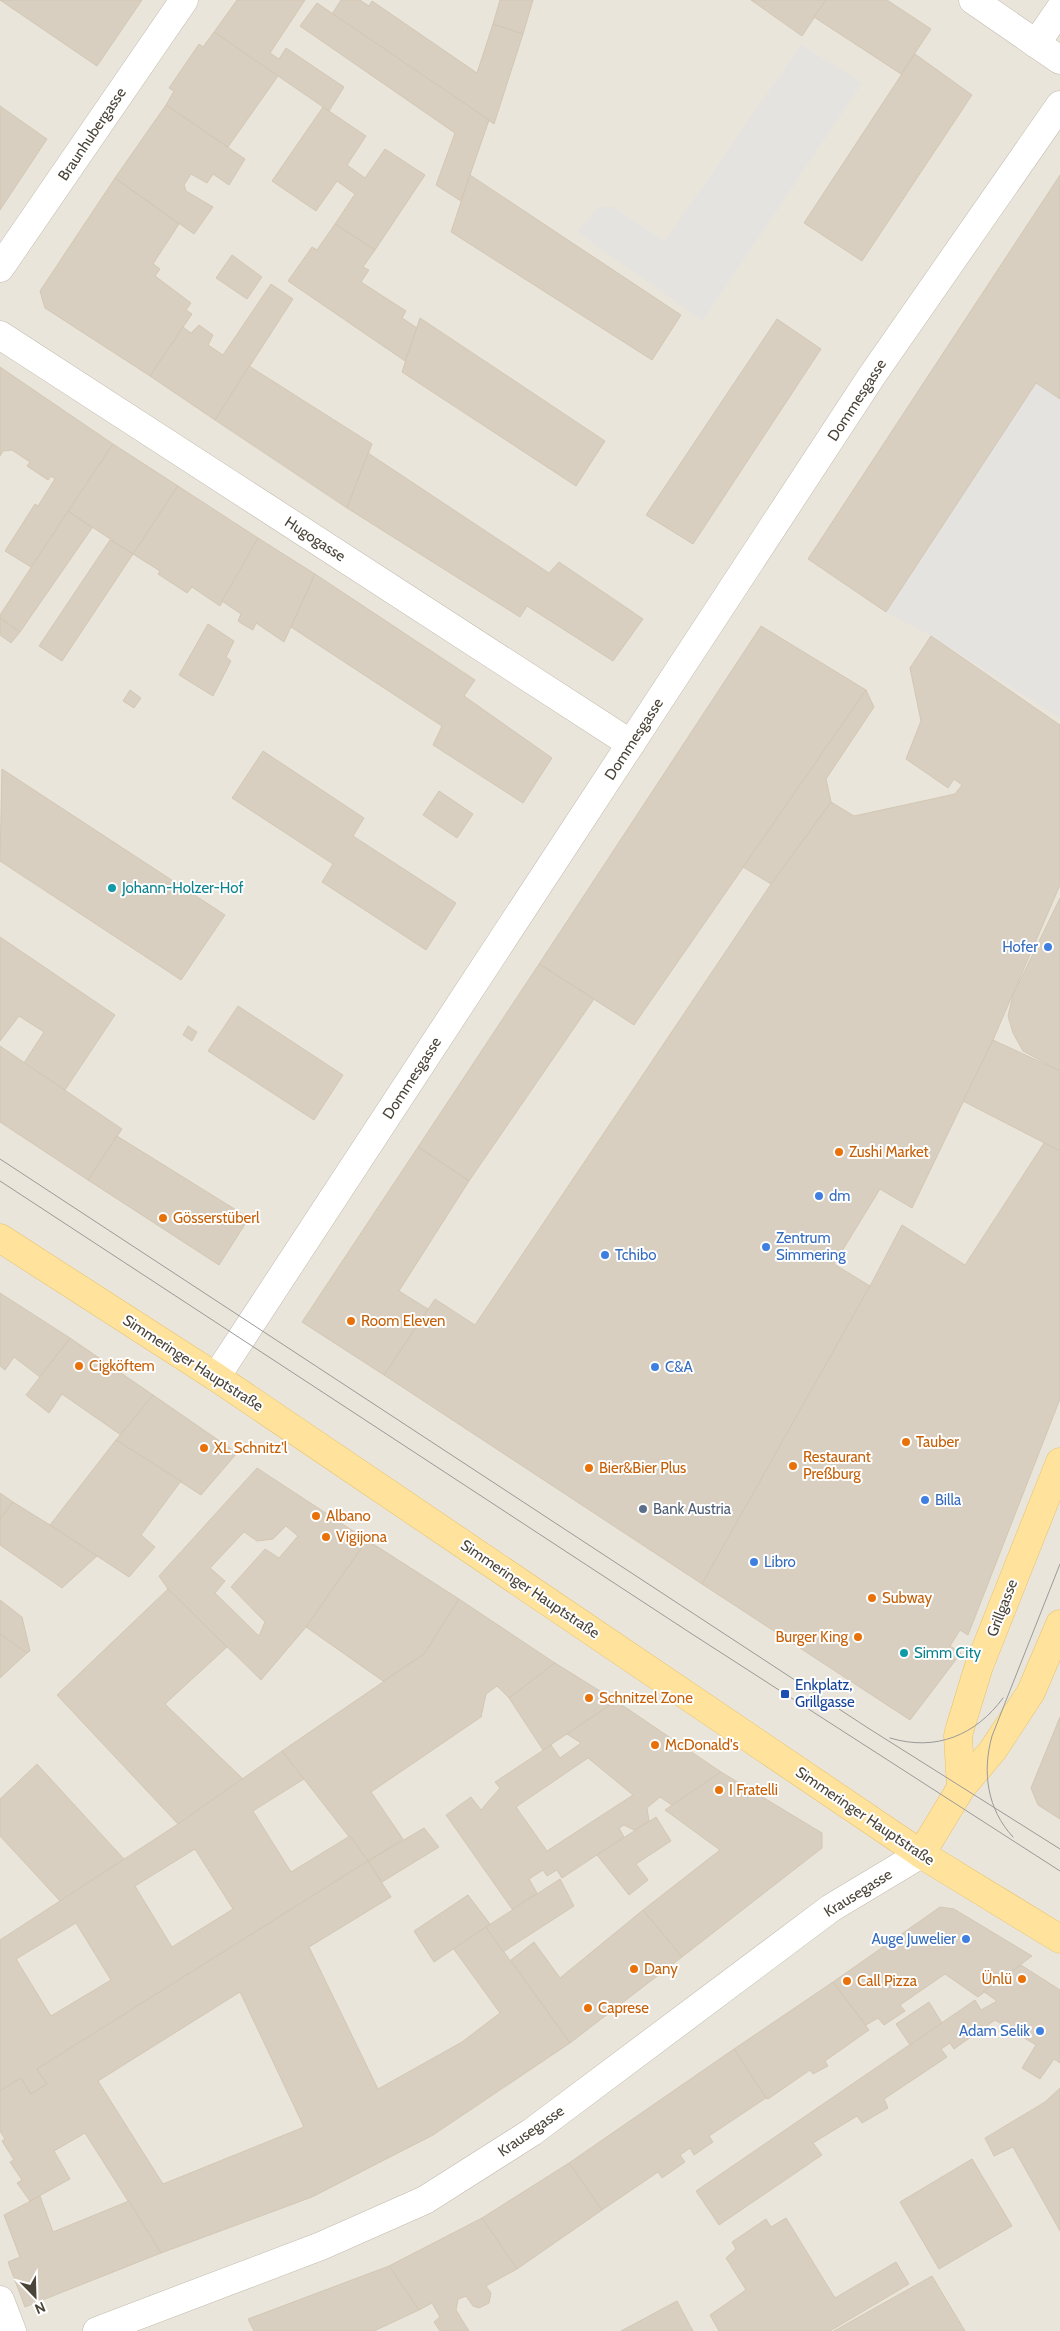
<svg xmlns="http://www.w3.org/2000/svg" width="1060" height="2331" viewBox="0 0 1060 2331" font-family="Cabin,sans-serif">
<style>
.residential{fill:#eae5da}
.parking{fill:#e5e3e0}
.building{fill:#d8cfc1;stroke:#d3c7b4;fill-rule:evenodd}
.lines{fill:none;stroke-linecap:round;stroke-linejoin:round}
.minor-casing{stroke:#c2bbae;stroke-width:29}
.major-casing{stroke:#e6c16a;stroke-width:29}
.minor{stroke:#fff;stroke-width:28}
.major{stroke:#ffe39c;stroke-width:28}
.tram{stroke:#9a9a9a;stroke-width:1}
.culture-dot{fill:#0f9aa8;stroke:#fff;stroke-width:2}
.shop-dot{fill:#3f7fe0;stroke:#fff;stroke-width:2}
.food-dot{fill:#e8710a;stroke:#fff;stroke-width:2}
.service-dot{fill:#5c6f8a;stroke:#fff;stroke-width:2}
.transit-dot{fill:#1a4fb4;stroke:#fff;stroke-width:2}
.labels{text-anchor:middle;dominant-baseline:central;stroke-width:4;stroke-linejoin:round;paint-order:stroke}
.street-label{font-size:15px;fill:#4b4439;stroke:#fff}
.culture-label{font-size:15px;fill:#0d838f;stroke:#fff;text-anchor:start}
.shop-label{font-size:15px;fill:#366cbe;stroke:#fff;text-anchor:start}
.food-label{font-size:15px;fill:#c56008;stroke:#fff;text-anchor:start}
.service-label{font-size:15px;fill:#4e5e75;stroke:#fff;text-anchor:start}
.transit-label{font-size:15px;fill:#164399;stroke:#fff;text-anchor:start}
</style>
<rect width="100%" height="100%" fill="#f6f3ec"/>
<rect class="residential" x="0" y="0" width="1060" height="2331"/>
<g class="parking">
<path d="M801 44 862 83 703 321 577 232 598 207H614L665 241Z"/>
<path d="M957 333 1060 399V718L931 636 886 612 808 559Z"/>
</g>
<g class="building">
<path d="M0 0H142L97 66Z"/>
<path d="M237 0H305L270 53 279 59 286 48 344 87 329 111 214 32Z"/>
<path d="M341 0H360L369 6 372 1 477 73 493 24 523 34 494 124 332 14Z"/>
<path d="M500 0H533L523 34 493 24Z"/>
<path d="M751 0H826L802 36Z"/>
<path d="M826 0H887L931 29 901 74 814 17Z"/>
<path d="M317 3 489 120 461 201 436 185 455 133 300 26Z"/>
<path d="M214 32 278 76 228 147 166 105 174 91 169 88 199 44 203 47Z"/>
<path d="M915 54 972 95 862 261 804 223Z"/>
<path d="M166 105 245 159 229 185 213 174 207 183 191 174 184 185 186 191 213 207 194 234 115 178Z"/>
<path d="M0 106 47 139 0 210Z"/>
<path d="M323 107 366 136 347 165 365 178 385 149 425 175 375 250 335 224 355 194 337 181 316 211 272 181Z"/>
<path d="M470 175 681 315 652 360 451 232Z"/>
<path d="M1060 175V399L1036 383 886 612 808 559Z"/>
<path d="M115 178 179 224 153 264 160 269 155 276 191 303 186 310 192 314 150 376 45 308 40 291Z"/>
<path d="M335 224 375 250 363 267 369 270 361 282 406 311 402 318 417 328 405 361 288 281 312 247 317 250Z"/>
<path d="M232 255 262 277 247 299 216 278Z"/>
<path d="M271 284 293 299 215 420 150 376 183 327 191 333 199 325 213 335 208 345 223 355Z"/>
<path d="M420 318 605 441 576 486 402 372Z"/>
<path d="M777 319 821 349 693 544 646 515Z"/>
<path d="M249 366 372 444 347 508 215 420Z"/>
<path d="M0 367 113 444 31 567 5 551 35 504 38 506 55 479 51 476 48 480 27 466 30 462 12 450 3 451 0 456Z"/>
<path d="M113 444 178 486 133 554 68 511Z"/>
<path d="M368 453 549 573 559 562 643 619 613 661 527 606 520 617 347 508Z"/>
<path d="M178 486 258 538 220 606 192 587 187 593 158 574 160 571 133 554Z"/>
<path d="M68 511 92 528 20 632 0 618V615Z"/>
<path d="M258 538 315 574 284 642 256 623 253 630 244 625 238 621 241 614 222 601Z"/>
<path d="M110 540 133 554 62 661 39 646Z"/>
<path d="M315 574 475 680 464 696 552 758 523 803 433 745 442 726 291 627Z"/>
<path d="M0 618 20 632 11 643 0 635Z"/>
<path d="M208 624 234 641 226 657 231 661 213 696 179 675Z"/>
<path d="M761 626 866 690 634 1025 539 964Z"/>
<path d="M931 636 1060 725V885L993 1040 912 1208 880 1189 834 1264 870 1286 702 1584 384 1375 435 1299 475 1325 771 884 831 802 854 816 955 794 962 785 954 779 948 788 906 759 921 721 910 668Z"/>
<path d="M130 690 141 698 134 708 123 701Z"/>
<path d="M866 690 874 707 826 779 831 802 771 884 743 867Z"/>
<path d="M263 751 364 818 353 836 456 903 426 950 322 882 333 864 232 798Z"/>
<path d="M2 769 225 915 181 980 0 861Z"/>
<path d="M439 791 473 814 457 838 423 815Z"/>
<path d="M1060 898V1071L1023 1051 1013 1033 1008 1016 1013 995Z"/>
<path d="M0 937 115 1015 65 1090 24 1063 44 1032 19 1016 0 1041Z"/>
<path d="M539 964 594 999 469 1181 418 1147Z"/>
<path d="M238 1006 343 1075 314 1120 208 1051Z"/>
<path d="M188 1026 197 1032 192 1041 183 1035Z"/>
<path d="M993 1040 1060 1071V1151L963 1101Z"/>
<path d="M0 1046 122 1129 88 1180 0 1122Z"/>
<path d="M117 1136 249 1218 219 1265 88 1180Z"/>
<path d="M1044 1143 1060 1151V1399L968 1635 960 1630 950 1646 961 1653 910 1720 702 1584 870 1286 902 1225 965 1265Z"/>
<path d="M418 1147 469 1181 399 1291 428 1309 384 1375 302 1322Z"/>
<path d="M0 1293 70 1338 40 1377 14 1357 5 1370 0 1366Z"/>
<path d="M70 1338 153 1395 121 1435 62 1394 49 1413 26 1395Z"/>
<path d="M153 1395 237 1453 201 1495 116 1440Z"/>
<path d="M116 1440 181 1481 141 1535 155 1547 129 1577 50 1525Z"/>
<path d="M257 1468 367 1540 306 1627 261 1680 168 1589 159 1576ZM286 1526 298 1536 279 1558 265 1549 231 1587 265 1622 259 1636 215 1593 225 1581 210 1568 244 1532 257 1541 273 1539Z"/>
<path d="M0 1493 13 1502 0 1519Z"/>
<path d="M13 1502 50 1525 97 1556 62 1588 0 1545V1519Z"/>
<path d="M367 1540 459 1599 424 1654 383 1681 306 1627Z"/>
<path d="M168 1589 227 1647 165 1704 243 1779 178 1824 57 1695Z"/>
<path d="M459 1599 555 1663 509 1698 497 1686 486 1694 481 1717 371 1792 403 1839 368 1861 282 1751 424 1654Z"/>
<path d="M0 1600 22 1617 30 1651 27 1653 0 1634Z"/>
<path d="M0 1634 27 1653 0 1678Z"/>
<path d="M555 1663 616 1701 543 1750 509 1698Z"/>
<path d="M616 1701 721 1772 672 1805 660 1797 647 1808 649 1821 634 1830 624 1825 619 1828 624 1837 562 1878 557 1870 547 1876 543 1870 529 1879 537 1893 512 1909 446 1815 471 1797 481 1810 500 1788 495 1782 551 1745 560 1758 581 1743 567 1734ZM588 1758 633 1795 547 1851 516 1807Z"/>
<path d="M1060 1717V1819L1038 1805 1031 1788Z"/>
<path d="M282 1751 304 1779 253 1811 291 1872 350 1836 368 1861 37 2069 47 2084 31 2094 21 2078 0 2091V1940L178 1824ZM195 1849 233 1909 172 1947 135 1886ZM76 1923 111 1980 51 2016 16 1959Z"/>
<path d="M37 1764 124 1859 60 1901 0 1836V1799Z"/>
<path d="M721 1772 822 1833V1848L682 1957 643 1910 720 1850 665 1810Z"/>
<path d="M656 1817 671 1841 636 1864 648 1880 629 1895 597 1855Z"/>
<path d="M424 1828 439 1847 382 1882 368 1861Z"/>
<path d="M368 1861 391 1897 309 1947 378 2089 462 2042 500 2013 453 1948 486 1927 570 2043 433 2135 312 2197 161 2253 85 2133 54 2151 70 2179 30 2201 17 2183 22 2180 10 2162 14 2160 2 2141 5 2139 0 2131V2091L21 2078 31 2094 47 2084 37 2069ZM240 1992 304 2127 163 2184 98 2081Z"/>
<path d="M560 1879 574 1906 503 1952 486 1927Z"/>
<path d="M468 1895 490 1924 434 1962 414 1931Z"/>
<path d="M940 1907 954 1909 1032 1956 978 1997 945 1974 900 2005 905 2011 884 2025 878 2018 866 2025 833 1982Z"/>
<path d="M643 1910 682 1957 570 2043 511 1960 534 1942 560 1978Z"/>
<path d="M1021 1965 1060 1990V2063L1054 2059 1040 2079 1022 2068 1036 2045 995 2020 954 2049 950 2043 941 2049 947 2057 884 2099 888 2108 862 2123 857 2116 813 2143 822 2155 719 2225 696 2191 975 2000 981 2010 997 2001 983 1991Z"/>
<path d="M833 1982 869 2030 825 2061 828 2066 813 2074 810 2070 768 2099 766 2098 734 2049Z"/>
<path d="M929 2002 942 2023 910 2045 896 2024Z"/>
<path d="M734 2049 766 2098 709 2136 713 2142 694 2155 690 2148 680 2155 685 2162 662 2178 658 2172 602 2210 569 2163Z"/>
<path d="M1060 2088V2231L1013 2147 994 2156 985 2138 1045 2102Z"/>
<path d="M972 2159 1012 2226 939 2269 900 2202Z"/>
<path d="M569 2163 602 2210 517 2269 482 2218Z"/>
<path d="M40 2196 53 2232 129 2201 161 2253 25 2307 8 2262 20 2257 4 2215Z"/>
<path d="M482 2218 517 2269 486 2286 491 2293 489 2303 479 2308 473 2306 466 2296 458 2299 456 2310 469 2331H440L434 2322 440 2317 432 2303 419 2310 389 2266Z"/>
<path d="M786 2218 835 2298 896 2262 909 2284 830 2331H719L710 2315 746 2290 726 2258 736 2249 732 2242 766 2219 771 2227Z"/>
<path d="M389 2266 419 2310 374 2331H254L248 2319Z"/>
<path d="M932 2276 965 2331H834Z"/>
<path d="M677 2301 693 2331H621Z"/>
</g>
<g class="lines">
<g class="minor-casing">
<g id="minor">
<path d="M973 0 1060 60"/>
<path d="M1036 44 1060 9"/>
<path d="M0 268 184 0"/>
<path d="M0 335 631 744"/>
<path d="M216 1377 871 377 1060 105"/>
<path d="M0 2300 12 2331"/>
<path d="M97 2331 321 2246 425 2200 532 2132 831 1908 921 1854"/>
</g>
</g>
<g class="major-casing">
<g id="major">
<path d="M0 1238 216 1377 921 1854 1060 1939"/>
<path d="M961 1788 958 1736 960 1728 979 1666 1060 1462"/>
<path d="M921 1854 961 1788 993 1750 1031 1692 1060 1624"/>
</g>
</g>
<use href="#minor" class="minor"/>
<use href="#major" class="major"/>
<g class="tram">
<path d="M0 1159 868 1728 1060 1849"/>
<path d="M0 1181 692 1634 1060 1871"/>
<path d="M890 1738C936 1752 976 1735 1003 1698"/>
<path d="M1013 1837C987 1809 982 1772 992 1736L1060 1564"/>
</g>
</g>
<g class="culture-dot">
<circle cx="112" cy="888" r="5"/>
<circle cx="904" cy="1653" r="5"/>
</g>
<g class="shop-dot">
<circle cx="1048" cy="947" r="5"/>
<circle cx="819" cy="1196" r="5"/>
<circle cx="766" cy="1247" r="5"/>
<circle cx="605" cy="1255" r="5"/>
<circle cx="655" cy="1367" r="5"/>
<circle cx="925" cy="1500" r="5"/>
<circle cx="754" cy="1562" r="5"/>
<circle cx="966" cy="1939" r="5"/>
<circle cx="1040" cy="2031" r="5"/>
</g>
<g class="food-dot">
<circle cx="839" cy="1152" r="5"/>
<circle cx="163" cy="1218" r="5"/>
<circle cx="351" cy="1321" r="5"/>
<circle cx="79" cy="1366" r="5"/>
<circle cx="906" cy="1442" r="5"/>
<circle cx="204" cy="1448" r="5"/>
<circle cx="793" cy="1466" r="5"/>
<circle cx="589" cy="1468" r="5"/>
<circle cx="316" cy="1516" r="5"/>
<circle cx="326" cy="1537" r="5"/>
<circle cx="872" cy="1598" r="5"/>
<circle cx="858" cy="1637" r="5"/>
<circle cx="589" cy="1698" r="5"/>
<circle cx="655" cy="1745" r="5"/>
<circle cx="719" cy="1790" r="5"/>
<circle cx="634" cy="1969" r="5"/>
<circle cx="1022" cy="1979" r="5"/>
<circle cx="847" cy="1981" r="5"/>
<circle cx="588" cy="2008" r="5"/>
</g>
<circle class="service-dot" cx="643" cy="1509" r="5"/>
<rect class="transit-dot" x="780" y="1689" width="10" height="10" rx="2.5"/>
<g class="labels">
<g class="street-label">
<text transform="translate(92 134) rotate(-56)">Braunhubergasse</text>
<text transform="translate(857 400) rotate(-57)">Dommesgasse</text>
<text transform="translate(315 539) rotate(33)">Hugogasse</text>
<text transform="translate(634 739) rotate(-57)">Dommesgasse</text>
<text transform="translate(412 1078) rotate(-57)">Dommesgasse</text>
<text transform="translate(193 1363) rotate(33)">Simmeringer Hauptstraße</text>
<text transform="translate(530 1589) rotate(34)">Simmeringer Hauptstraße</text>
<text transform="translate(1002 1608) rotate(-69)">Grillgasse</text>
<text transform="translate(865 1816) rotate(34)">Simmeringer Hauptstraße</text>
<text transform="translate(858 1893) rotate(-32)">Krausegasse</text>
<text transform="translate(531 2131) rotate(-35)">Krausegasse</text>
</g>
<g class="culture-label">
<text x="122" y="888">Johann-Holzer-Hof</text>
<text x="914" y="1653">Simm City</text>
</g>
<g class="shop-label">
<text x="1038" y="947" text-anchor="end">Hofer</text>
<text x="829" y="1196">dm</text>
<text x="776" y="1238">Zentrum<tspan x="776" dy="17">Simmering</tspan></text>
<text x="615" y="1255">Tchibo</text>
<text x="665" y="1367">C&amp;A</text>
<text x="935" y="1500">Billa</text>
<text x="764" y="1562">Libro</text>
<text x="956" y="1939" text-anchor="end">Auge Juwelier</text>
<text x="1030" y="2031" text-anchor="end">Adam Selik</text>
</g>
<g class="food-label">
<text x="849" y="1152">Zushi Market</text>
<text x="173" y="1218">Gösserstüberl</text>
<text x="361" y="1321">Room Eleven</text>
<text x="89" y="1366">Cigköftem</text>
<text x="916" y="1442">Tauber</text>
<text x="214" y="1448">XL Schnitz'l</text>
<text x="803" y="1457">Restaurant<tspan x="803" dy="17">Preßburg</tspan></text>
<text x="599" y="1468">Bier&amp;Bier Plus</text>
<text x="326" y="1516">Albano</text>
<text x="336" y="1537">Vigijona</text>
<text x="882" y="1598">Subway</text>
<text x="848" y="1637" text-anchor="end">Burger King</text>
<text x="599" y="1698">Schnitzel Zone</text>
<text x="665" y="1745">McDonald's</text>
<text x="729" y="1790">I Fratelli</text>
<text x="644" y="1969">Dany</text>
<text x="1012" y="1979" text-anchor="end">Ünlü</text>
<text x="857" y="1981">Call Pizza</text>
<text x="598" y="2008">Caprese</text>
</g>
<g class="service-label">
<text x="653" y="1509">Bank Austria</text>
</g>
<g class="transit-label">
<text x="795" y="1685">Enkplatz,<tspan x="795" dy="17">Grillgasse</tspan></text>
</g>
</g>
<g transform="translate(35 2296) rotate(157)" stroke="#ffffff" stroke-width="4" paint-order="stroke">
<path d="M0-4L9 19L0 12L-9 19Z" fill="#4b4439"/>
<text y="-8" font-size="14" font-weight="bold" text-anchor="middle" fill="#4b4439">N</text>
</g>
</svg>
